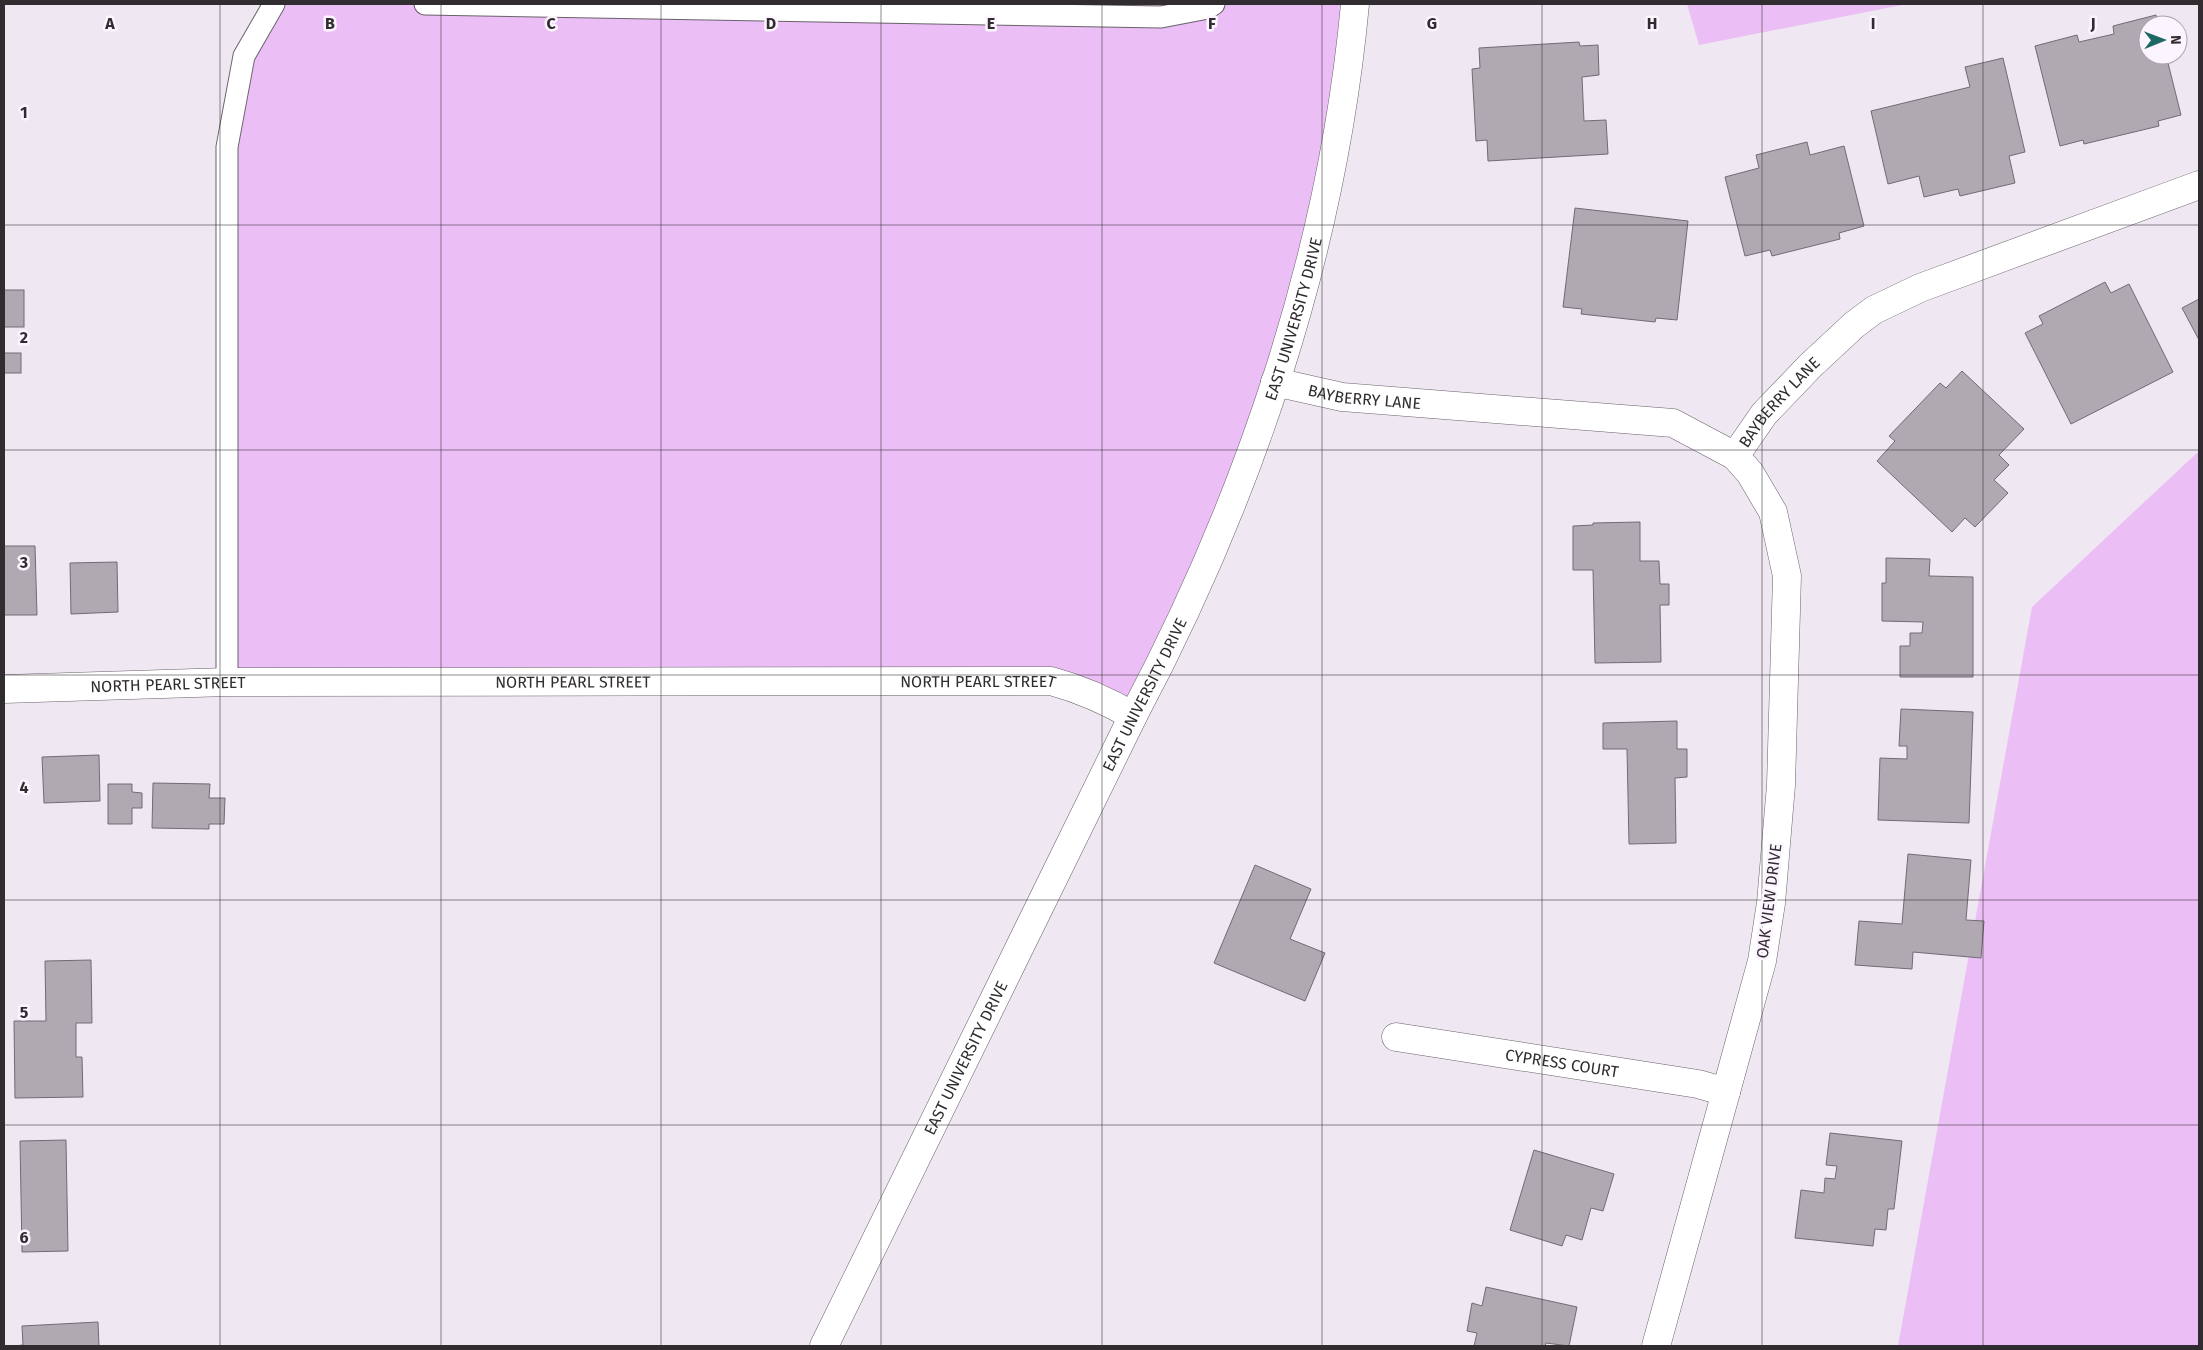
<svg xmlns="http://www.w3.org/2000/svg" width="2203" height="1350" viewBox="0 0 2203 1350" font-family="'Fira Sans',sans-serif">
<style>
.green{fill:#ecbef6}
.building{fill:#b1a9b2;stroke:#726b74}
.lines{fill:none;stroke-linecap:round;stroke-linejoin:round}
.service-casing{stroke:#69626a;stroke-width:23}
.minor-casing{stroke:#69626a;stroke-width:29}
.secondary-casing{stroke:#69626a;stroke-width:29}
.service{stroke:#fff;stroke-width:21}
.minor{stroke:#fff;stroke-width:28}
.secondary{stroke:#fff;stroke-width:28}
.grid{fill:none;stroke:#302c30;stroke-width:1;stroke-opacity:0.55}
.labels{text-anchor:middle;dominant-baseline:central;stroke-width:5;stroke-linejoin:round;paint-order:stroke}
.street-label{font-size:16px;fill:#302c30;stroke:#fcf4fe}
.grid-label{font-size:16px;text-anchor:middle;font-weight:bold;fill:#302c30;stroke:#fcf4fe;stroke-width:5;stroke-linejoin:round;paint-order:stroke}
</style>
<rect width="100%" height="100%" fill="#efe7f1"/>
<g class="green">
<path d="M274 4H1355L1296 311 1133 716 1079 689 227 682V147L244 56Z"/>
<path d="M1687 4H1907L1699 45Z"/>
<path d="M2199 451V1346H1898L2032 607Z"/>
</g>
<g class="building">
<path d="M2156 15 2158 25H2148V55H2166L2181 115 2158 121 2159 126 2084 144 2083 140 2060 146 2035 46 2077 35 2079 42 2114 34 2113 26Z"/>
<path d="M1579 42 1580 46 1598 45 1599 75 1582 77 1584 121 1606 120 1608 154 1488 161 1487 140 1476 141 1472 69 1480 68 1479 48Z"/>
<path d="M2003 58 2025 152 2009 156 2015 183 1960 196 1958 189 1924 197 1919 176 1888 184 1871 111 1970 87 1965 67Z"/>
<path d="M1807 142 1810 155 1844 146 1864 226 1839 233 1840 239 1772 256 1770 250 1745 256 1725 177 1759 168 1756 155Z"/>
<path d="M1575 208 1688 221 1677 320 1656 318 1655 322 1581 314 1582 309 1563 307Z"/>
<path d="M2105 282 2111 293 2129 284 2173 372 2071 424 2025 333 2043 324 2039 316Z"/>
<rect x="4" y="290" width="20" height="37"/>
<path d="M2199 299V340L2182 308Z"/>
<rect x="4" y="353" width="17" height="20"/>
<path d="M1962 371 2024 429 1999 455 2009 465 1994 480 2008 493 1975 527 1965 518 1952 532 1877 461 1895 441 1889 436 1940 383 1946 388Z"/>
<path d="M1640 522V561H1659L1660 584H1669V605H1660L1661 662 1595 663 1593 570H1573V526L1593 525V523Z"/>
<path d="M4 546H35L37 615H4Z"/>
<path d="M1886 558 1930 559 1929 576 1973 577V677H1900V646H1910V633H1922L1923 622 1882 621V583H1886Z"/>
<path d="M117 562 118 612 71 614 70 563Z"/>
<path d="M1901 709 1973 712 1969 823 1878 820 1880 758 1907 759V746H1899Z"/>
<path d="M1677 721V749H1687V777L1675 778 1676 843 1629 844 1627 749H1603V723Z"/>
<path d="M99 755 100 801 44 803 42 757Z"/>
<path d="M153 783 210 784 209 798H225L224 824H209V829L152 828Z"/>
<path d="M108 784H132V792L142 793V808H132V824H108Z"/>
<path d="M1908 854 1971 860 1966 920 1984 921 1981 958 1913 952 1912 969 1855 965 1859 921 1902 924Z"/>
<path d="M1255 865 1311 889 1290 939 1325 953 1305 1001 1214 963Z"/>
<path d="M91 960 92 1023H76V1057H82L83 1097 15 1098 14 1021H46L45 961Z"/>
<path d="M1830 1133 1902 1141 1894 1209H1888L1886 1230 1875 1229 1873 1246 1795 1238 1801 1190 1824 1193 1825 1178 1835 1179 1837 1166 1826 1165Z"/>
<path d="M66 1140 68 1251 22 1252 20 1141Z"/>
<path d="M1534 1150 1614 1174 1603 1211 1591 1208 1582 1240 1566 1235 1562 1246 1510 1230Z"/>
<path d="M1486 1287 1577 1307 1569 1346 1546 1343 1545 1346H1474L1477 1333 1467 1331 1472 1303 1482 1306Z"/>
<path d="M98 1322 99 1346H13L23 1345 22 1326Z"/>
</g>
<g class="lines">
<g class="service-casing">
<g id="service">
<path d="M425 4 1161 17 1208 8 1214 4"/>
<path d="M227 682V147L244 56 274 4"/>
</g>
</g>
<g class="minor-casing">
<g id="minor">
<path id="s1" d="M1275 382 1342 397 1673 423 1735 456 1750 473 1773 512 1787 576 1781 785 1771 903 1762 961 1656 1346"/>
<path id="s2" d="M1735 456 1764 414 1810 366 1854 325 1874 310 1920 288 2199 185"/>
<path id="s3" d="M4 689 227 682 1051 681C1080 689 1106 700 1133 716"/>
<path id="s4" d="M1396 1037 1698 1084 1726 1092"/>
</g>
</g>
<g class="secondary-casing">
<g id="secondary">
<path id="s5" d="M824 1346 1133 716C1250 496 1332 252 1355 4"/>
</g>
</g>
<use href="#service" class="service"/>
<use href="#minor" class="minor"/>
<use href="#secondary" class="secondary"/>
</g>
<path class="grid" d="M220 4V1346M441 4V1346M661 4V1346M881 4V1346M1102 4V1346M1322 4V1346M1542 4V1346M1762 4V1346M1983 4V1346M4 225H2199M4 450H2199M4 675H2199M4 900H2199M4 1125H2199"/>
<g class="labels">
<g class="street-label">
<text stroke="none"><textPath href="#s5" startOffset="1131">EAST UNIVERSITY DRIVE</textPath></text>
<text stroke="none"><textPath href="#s1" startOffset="91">BAYBERRY LANE</textPath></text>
<text stroke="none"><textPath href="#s2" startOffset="70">BAYBERRY LANE</textPath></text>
<text stroke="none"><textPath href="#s3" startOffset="569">NORTH PEARL STREET</textPath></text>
<text stroke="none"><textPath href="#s3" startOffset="974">NORTH PEARL STREET</textPath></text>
<text stroke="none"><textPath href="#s3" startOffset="164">NORTH PEARL STREET</textPath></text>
<text stroke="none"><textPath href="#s5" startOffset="726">EAST UNIVERSITY DRIVE</textPath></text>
<text transform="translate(1769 901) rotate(-83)">OAK VIEW DRIVE</text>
<text stroke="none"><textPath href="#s5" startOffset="321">EAST UNIVERSITY DRIVE</textPath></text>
<text stroke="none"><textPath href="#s4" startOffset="168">CYPRESS COURT</textPath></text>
</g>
</g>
<g class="grid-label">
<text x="110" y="29">A</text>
<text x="330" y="29">B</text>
<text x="551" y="29">C</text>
<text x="771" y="29">D</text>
<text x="991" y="29">E</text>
<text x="1212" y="29">F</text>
<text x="1432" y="29">G</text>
<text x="1652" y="29">H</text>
<text x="1873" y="29">I</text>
<text x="2093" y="29">J</text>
<text x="24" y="118">1</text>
<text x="24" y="343">2</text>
<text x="24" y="568">3</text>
<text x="24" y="793">4</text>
<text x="24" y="1018">5</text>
<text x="24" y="1243">6</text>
</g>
<rect width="2203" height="1350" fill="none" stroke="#302c30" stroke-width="10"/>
<g transform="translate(2163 40) rotate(89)"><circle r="24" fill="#fcf4fe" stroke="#aaa4ac"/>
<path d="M0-4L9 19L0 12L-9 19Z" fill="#1b6865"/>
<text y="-8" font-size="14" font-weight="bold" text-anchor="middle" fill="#302c30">N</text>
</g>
</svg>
